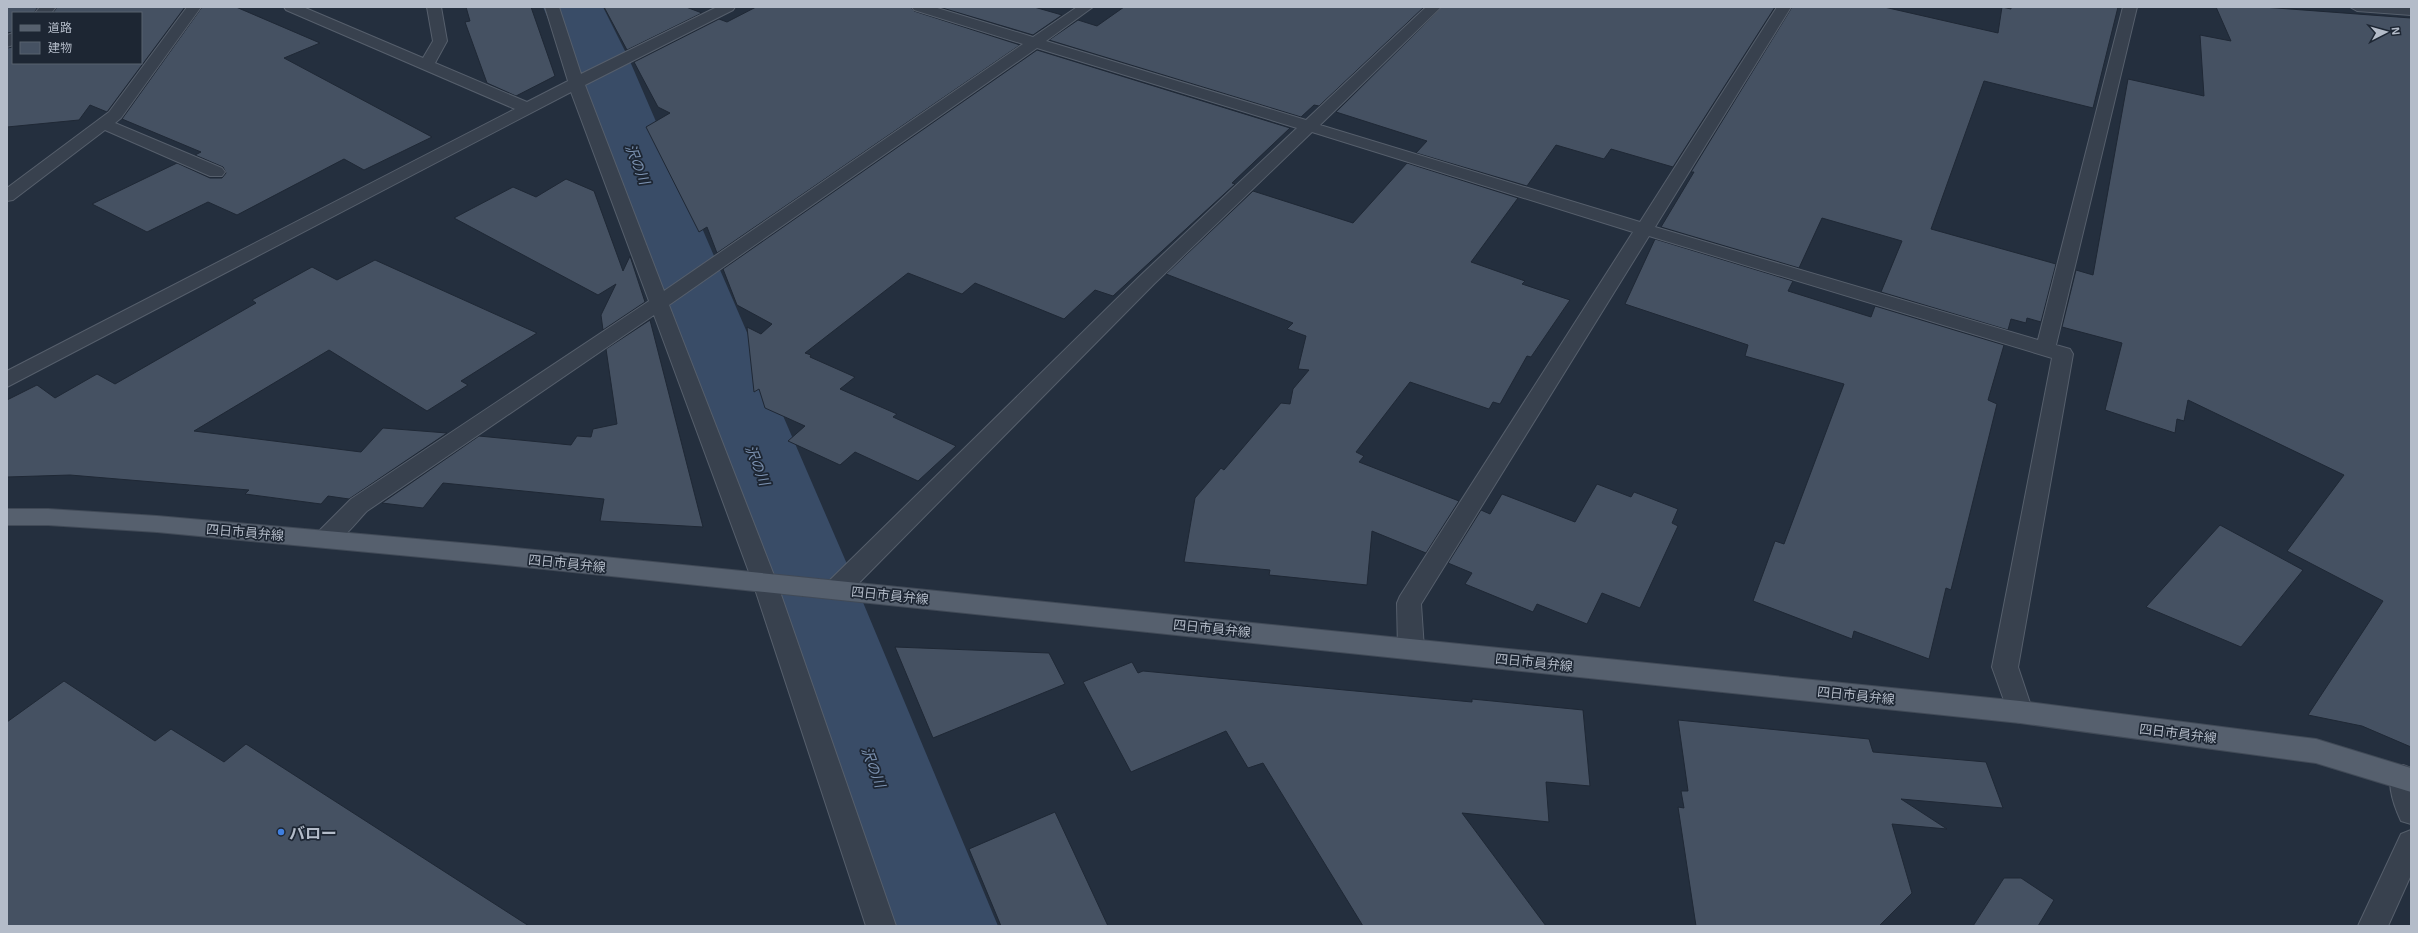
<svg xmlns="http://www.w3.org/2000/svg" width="2418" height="933" viewBox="0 0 2418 933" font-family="'Exo 2','Noto Sans JP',sans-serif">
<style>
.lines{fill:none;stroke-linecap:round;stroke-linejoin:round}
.river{fill:#394c67;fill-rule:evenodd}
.building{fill:#455162;stroke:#1f2835}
.minor-casing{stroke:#565f6c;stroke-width:2}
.major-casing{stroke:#414a57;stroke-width:2}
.minor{fill:#38414e;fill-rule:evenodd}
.major{fill:#56606e;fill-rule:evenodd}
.shop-dot{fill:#3f7fe0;stroke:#1d2633;stroke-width:1.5}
.labels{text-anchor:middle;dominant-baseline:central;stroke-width:3.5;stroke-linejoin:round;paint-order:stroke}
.street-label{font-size:13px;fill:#b4bcc9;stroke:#1d2633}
.water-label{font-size:14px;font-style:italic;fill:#7c92b1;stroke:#1d2633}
.near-poi-label{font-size:16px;font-weight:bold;fill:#b4bcc9;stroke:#1d2633;text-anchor:start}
</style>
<rect width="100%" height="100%" fill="#242f3e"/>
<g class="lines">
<path class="river" d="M543 7H603L629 59 847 564 998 926H872L747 564 565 59Z"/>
</g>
<g class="building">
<path d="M7 7H38L34 13H13V32L7 33Z"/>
<path d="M57 7H185L107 112 90 105 79 120 7 127V48L13 47V63H141V13H53Z"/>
<path d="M202 7H236L320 43 284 58 432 137 364 170 344 159 237 215 208 202 147 232 92 204 177 163 210 178H222L226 173 223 167 195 155 201 152 122 119Z"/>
<path d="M466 7H531L555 76 516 96 487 83 465 22 470 21Z"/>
<path d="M604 7H686L702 13 627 50Z"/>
<path d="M756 7H911L914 11 1020 45 717 253 707 227 699 232 646 127 670 113 658 107 634 62 719 19 727 22Z"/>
<path d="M939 7H1034L1062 15 1033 35Z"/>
<path d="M1124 7H1424L1319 106 1314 105 1301 117 1049 40 1078 20 1097 26Z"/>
<path d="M1442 7H1775L1673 167 1611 149 1604 159 1556 145 1527 186 1416 153 1427 141 1336 112Z"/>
<path d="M1792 7H1884L1998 33 2002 7 2011 9V7H2118L2093 108 1984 81 1931 229 2056 264 2041 322 2027 318 2026 323 2011 319 2008 330 1881 292 1902 241 1822 218 1799 268 1661 227 1694 172H1691Z"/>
<path d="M2216 7H2263L2411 18V747L2362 726 2308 715 2383 601 2287 551 2344 475 2188 400 2184 421 2177 419 2175 433 2105 410 2122 343 2062 327 2076 270 2093 275 2128 79 2204 96 2200 35 2231 41Z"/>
<path d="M1037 50 1290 128 1232 183 1235 184 1113 296 1095 290 1064 319 975 283 962 294 908 273 805 353 811 355 810 357 855 377 840 389 897 414 893 417 956 446 918 481 855 452 840 465 788 441 805 426 765 408 759 389 754 392 747 327 761 334 772 324 737 305 723 269Z"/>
<path d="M1407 163 1518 198 1471 262 1525 281 1522 284 1570 300 1531 357 1527 356 1500 404 1493 402 1489 409 1410 382 1356 452 1364 456 1359 462 1459 501 1426 553 1372 531 1367 585 1269 575 1270 570 1184 562 1195 498 1221 468 1224 470 1281 403 1290 404 1293 389 1309 370 1298 369 1306 336 1287 329 1293 323 1166 274 1253 191 1353 223Z"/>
<path d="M566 179 594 191 623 271 630 256 645 302 603 330 601 315 616 284 598 295 454 218 513 187 536 197Z"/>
<path d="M1655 239 1793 281 1788 291 1871 317 1875 306 2004 345 1988 400 1997 404 1951 590 1946 588 1929 659 1854 631 1852 639 1753 601 1775 541 1784 544 1844 384 1745 356 1748 345 1625 304Z"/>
<path d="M375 260 537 333 461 381 468 385 427 411 329 350 194 431 361 452 383 428 447 433 349 499 328 496 321 504 245 494 249 490 70 475 7 477V400L37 385 55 398 97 374 115 384 256 303 252 300 312 267 337 280Z"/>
<path d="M650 320 703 527 600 521 604 499 443 483 423 508 382 503 479 436 571 445 577 436 591 437 593 429 617 424 606 349Z"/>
<path d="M1597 484 1631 497 1634 492 1678 509 1672 523 1678 526 1640 608 1602 593 1587 624 1537 604 1533 612 1465 584 1472 573 1448 563 1481 510 1490 514 1502 494 1575 522Z"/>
<path d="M2220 525 2303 570 2241 647 2146 607Z"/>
<path d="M895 647 1049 653 1065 684 933 738Z"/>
<path d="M1132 662 1138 673 1143 671 1472 702V699L1583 710 1590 786 1546 782 1549 822 1462 813 1546 926H1363L1263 763 1248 768 1226 731 1131 772 1083 682Z"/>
<path d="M64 681 155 741 171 729 224 762 246 744 529 926H7V722Z"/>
<path d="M1678 720 1869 739 1873 752 1986 762 2003 808 1901 799 1947 829 1892 824 1912 893 1879 926H1696L1678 807 1684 808 1681 791H1688Z"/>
<path d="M1055 812 1108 926H1001L969 849Z"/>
<path d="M2004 878H2021L2054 900 2038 926H1973Z"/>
</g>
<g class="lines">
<g class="minor-casing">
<g id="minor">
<path d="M40 7H56L51 13H35Z"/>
<path d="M187 7H201L121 118 115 123 222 168 225 172 222 176H210L105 130 13 200 7 201V188L109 112Z"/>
<path d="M284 7H303L423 58 433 41 427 7H441L447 41 435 63 527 102 568 81 545 7H559L581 74 717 7H735L733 10 585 85 664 291 1023 44 914 10 912 7H934L1033 37 1077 7H1093L1046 41 1306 120 1426 7H1441L1320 125 1640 222 1777 7H1791L1655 227 2038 340 2123 7H2137L2056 345 2070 349 2073 354 2018 667 2033 712 2029 720 2020 723 2011 720 1992 667 2052 358 1649 236 1421 604 1424 649 1420 656 1411 659 1402 656 1398 649 1397 603 1400 596 1633 232 1312 132 1154 284 846 596 837 598 828 596 825 589 828 582 1140 276 1297 128 1037 48 669 305 777 583 896 926H866L753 583 654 315 367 511C354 524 337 551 317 545L313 539 317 533 351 499 649 301 571 92 7 387V371L515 109 286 10Z"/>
<path d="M2350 7H2411V15L2357 11Z"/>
<path d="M13 33V45L7 47V35Z"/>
<path d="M2403 765 2411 768V824L2401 821C2394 806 2386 783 2393 769Z"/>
<path d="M2411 830V875L2388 926H2358L2401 834Z"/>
</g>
</g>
<g class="major-casing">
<path id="major" d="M7 509H48L157 516 495 546 2020 701 2316 739 2411 768V792L2316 763 2020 723 495 564 157 532 48 525H7Z"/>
</g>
<use href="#minor" class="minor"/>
<use href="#major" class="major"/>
</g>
<circle class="shop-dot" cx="281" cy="832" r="4"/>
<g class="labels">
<g class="street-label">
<text transform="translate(245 532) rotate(5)">四日市員弁線</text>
<text transform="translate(567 563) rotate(6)">四日市員弁線</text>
<text transform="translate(890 595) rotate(6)">四日市員弁線</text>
<text transform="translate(1212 628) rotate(6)">四日市員弁線</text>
<text transform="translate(1534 662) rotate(6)">四日市員弁線</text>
<text transform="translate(1856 695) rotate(6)">四日市員弁線</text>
<text transform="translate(2178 733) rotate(7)">四日市員弁線</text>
</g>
<g class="water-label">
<text transform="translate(638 164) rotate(68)">沢の川</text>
<text transform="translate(758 465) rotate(68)">沢の川</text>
<text transform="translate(874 767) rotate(69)">沢の川</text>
</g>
<g class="near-poi-label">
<text x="289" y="832">バロー</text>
</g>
</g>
<rect width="2418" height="933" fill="none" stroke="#b4bcc9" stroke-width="16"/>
<rect x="12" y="12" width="130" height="52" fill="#1d2633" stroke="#59626f"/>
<rect x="20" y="25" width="20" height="6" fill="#56606e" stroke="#59626f"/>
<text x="48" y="32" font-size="12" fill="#b4bcc9">道路</text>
<rect x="20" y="42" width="20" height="12" fill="#455162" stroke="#59626f"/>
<text x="48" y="52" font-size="12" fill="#b4bcc9">建物</text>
<g transform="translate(2386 32) rotate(84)" stroke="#1d2633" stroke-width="3" paint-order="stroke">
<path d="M0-3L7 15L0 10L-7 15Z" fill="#b4bcc9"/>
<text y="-6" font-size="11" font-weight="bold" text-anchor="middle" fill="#b4bcc9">N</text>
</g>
</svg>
